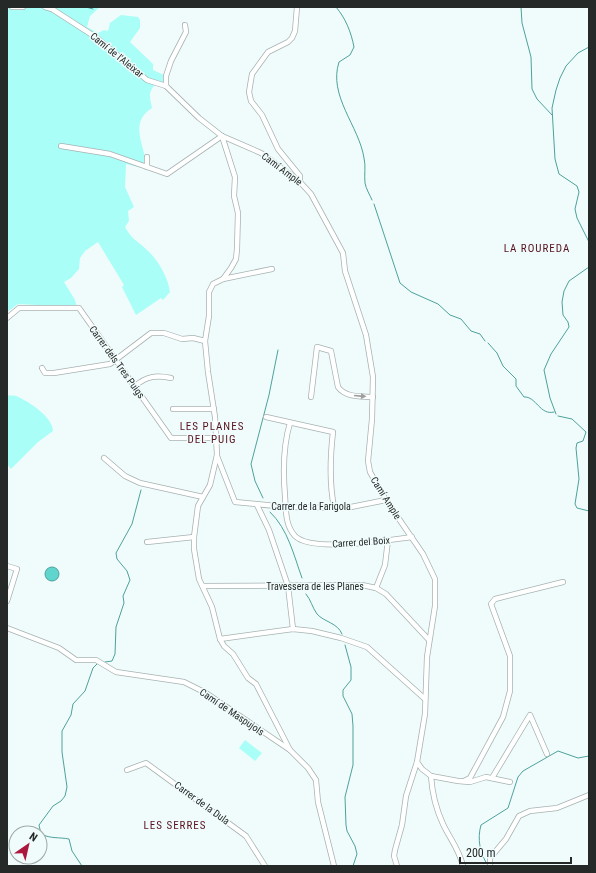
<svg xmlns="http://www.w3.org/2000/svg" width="596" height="873" viewBox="0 0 596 873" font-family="'Roboto Condensed',sans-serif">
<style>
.green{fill:#a9fef7}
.water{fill:#60d5cd;stroke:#4ea19c}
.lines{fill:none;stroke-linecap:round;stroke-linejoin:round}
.stream{stroke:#4ea19c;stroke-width:1}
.minor-casing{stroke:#a7b2b1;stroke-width:6}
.minor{stroke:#fff;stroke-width:4.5}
.oneway{fill:#9d9f9e}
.labels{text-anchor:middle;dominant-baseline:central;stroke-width:3;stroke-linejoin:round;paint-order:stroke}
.street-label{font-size:10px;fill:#252928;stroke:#f0fcfb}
.neighbourhood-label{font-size:11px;letter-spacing:1px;fill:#57111f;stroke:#f0fcfb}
</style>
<rect width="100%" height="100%" fill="#f0fcfb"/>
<g class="green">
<path d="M7 7H100L90 16 87 27 98 33 104 30 108 31 110 23 121 15 138 17 140 20V28L130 42 153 64V70L166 76 165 82H157C148 93 149 94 152 108 128 123 145 145 147 169L126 164 125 187 134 207 128 211 129 221 125 227C133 241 137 240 147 250 158 260 168 277 170 292L163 300 161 298 136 315 122 287 124 285 98 242 85 251 80 258 79 269 71 278 64 282 75 300 77 307 18 304 7 312Z"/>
<path d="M7 395C10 396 13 395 16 396 28 401 53 417 53 431L38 442 11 469 7 464Z"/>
<path d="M245 740 262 753 255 761 239 748Z"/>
</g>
<circle class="water" cx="52" cy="574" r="7"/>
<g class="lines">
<g class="stream">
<path d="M86 7 93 9"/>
<path d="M336 7C346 19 351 32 354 47L350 55 339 62C328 96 359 126 364 158 366 166 364 175 365 183 366 189 370 195 372 200"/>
<path d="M521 7 522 23 531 57 532 89 537 99 552 115"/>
<path d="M589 47 578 53 566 66 560 78 556 90 552 108 555 159 559 174 577 186 579 192 575 209 577 218 589 242"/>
<path d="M374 204 400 283 411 292 438 304 450 315 461 319 471 331 480 334 485 341"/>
<path d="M488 343 497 353 503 366 516 379V386L524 397C536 396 540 416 554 412"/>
<path d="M556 414 550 398 544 370 551 354 569 327 568 322 563 315 562 302 564 291 569 281 589 267"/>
<path d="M558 416 572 419 586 432 583 441 577 443 576 448 579 479 575 504 577 508 589 511"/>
<path d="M263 498 255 481 251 464 269 395 278 350"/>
<path d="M270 512C288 529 294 556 302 578"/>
<path d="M306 594C311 600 312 607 317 614 324 622 338 623 342 634"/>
<path d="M345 645 351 667V680L343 690V696L352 714 353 726V765L345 797 346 825 347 831 355 846 357 854 353 866"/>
<path d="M105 662 112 661 115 654 116 627 124 603 123 596 130 580 127 571 117 559 116 553 132 524 141 490"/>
<path d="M487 864C480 853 477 839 481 825L508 808 518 777 523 771 558 751 578 758 589 756"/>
<path d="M82 866 72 851 69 839C59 837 51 839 41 834L39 825 53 806 61 801 65 796 67 787 62 752V731L71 715 73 704 85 691 93 668 98 663"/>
</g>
<g class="minor-casing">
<g id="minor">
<path d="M12 7H23"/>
<path d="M45 7 52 9 97 38 147 80 166 86 199 118 222 136 261 153 300 182 311 194 343 253 345 271 366 335 373 377 372 419 368 461 370 472 386 500 423 554 435 579V606L427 657 425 714 417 762 422 769 431 776 458 781 470 782 486 777 510 782"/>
<path d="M297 7 295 31 292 38 288 42 268 52 252 74 249 92 251 101 262 115 278 149 300 176V182"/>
<path d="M166 86V76L171 61 186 32 185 25"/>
<path d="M222 136 235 177 234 196 238 213 237 249 236 259 231 268 223 279 213 284 209 292V316L205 341 208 372 215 417 217 455 210 485 198 506 194 537V549L199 579 212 607 220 639 224 646 233 654 248 678 256 684 290 750"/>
<path d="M61 146 110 154 167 174 222 136"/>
<path d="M147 167V157"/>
<path d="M223 279 272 269"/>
<path d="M7 318 19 308H79L171 438H212L217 443"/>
<path d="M42 368 45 373H54L110 364 151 333H164L182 339 193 338 205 341"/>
<path d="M135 386C147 376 156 375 171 378"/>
<path d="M311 397 317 347 331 351 338 387C346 398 361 396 373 397"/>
<path d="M173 409H214"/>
<path d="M266 417 333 432C330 458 329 482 334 507"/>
<path d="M290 423C283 446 283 472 285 496 286 510 285 525 295 536 312 553 388 540 412 537"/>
<path d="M217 456 235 502 286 507 346 508 386 500"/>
<path d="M104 458 125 476 140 483 203 497"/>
<path d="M257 505 269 530 288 586 293 629"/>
<path d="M147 542 194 537"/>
<path d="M7 566 17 569 7 601"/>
<path d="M203 586 362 585 376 588 386 594 429 640"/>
<path d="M376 588 385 565 388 540"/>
<path d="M7 628 59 648 76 660H96L116 672 184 682 206 693 290 750 308 768 316 780 318 802 334 866"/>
<path d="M220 639 293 629 312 631 341 638 367 647 425 699"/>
<path d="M127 770 146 763 246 836 265 866"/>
<path d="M431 776C432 792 436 809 443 824 450 839 459 849 463 866"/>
<path d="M492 778 530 715 547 754"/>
<path d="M464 781 470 778 503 717 510 691V656L491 604 495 599 563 582"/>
<path d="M397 866 394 856 395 850 402 825 406 796 417 762"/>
<path d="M490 866V858L506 839 519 816 530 811 557 808 589 795"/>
</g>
</g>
<use href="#minor" class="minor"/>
</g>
<defs><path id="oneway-solid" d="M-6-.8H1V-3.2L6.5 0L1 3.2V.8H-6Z"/></defs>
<use class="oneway" href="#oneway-solid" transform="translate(360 396) rotate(5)"/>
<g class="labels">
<g class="street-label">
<text transform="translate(117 55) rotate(39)">Camí de l'Aleixar</text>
<text transform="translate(282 169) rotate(37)">Camí Ample</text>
<text transform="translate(117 362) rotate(54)">Carrer dels Tres Puigs</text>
<text transform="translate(386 498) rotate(58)">Camí Ample</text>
<text x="311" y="506">Carrer de la Farigola</text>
<text transform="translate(361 542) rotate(-4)">Carrer del Boix</text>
<text x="315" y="586">Travessera de les Planes</text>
<text transform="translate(232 712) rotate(34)">Camí de Maspujols</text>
<text transform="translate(202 803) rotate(36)">Carrer de la Dula</text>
</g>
<g class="neighbourhood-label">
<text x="537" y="248">LA ROUREDA</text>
<text x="212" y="426">LES PLANES<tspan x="212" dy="13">DEL PUIG</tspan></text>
<text x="175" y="825">LES SERRES</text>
</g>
</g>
<rect width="596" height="873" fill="none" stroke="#252928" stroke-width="16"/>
<g transform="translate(28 845) rotate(34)"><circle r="19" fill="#f0fcfb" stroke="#9fa8a7"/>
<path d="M0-3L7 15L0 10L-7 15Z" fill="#ac173d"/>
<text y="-6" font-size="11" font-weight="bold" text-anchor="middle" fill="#252928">N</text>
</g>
<path d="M460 857v6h111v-6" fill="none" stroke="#252928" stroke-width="2"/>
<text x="466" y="857" font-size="12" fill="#252928" stroke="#f0fcfb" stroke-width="3" paint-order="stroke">200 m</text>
</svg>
